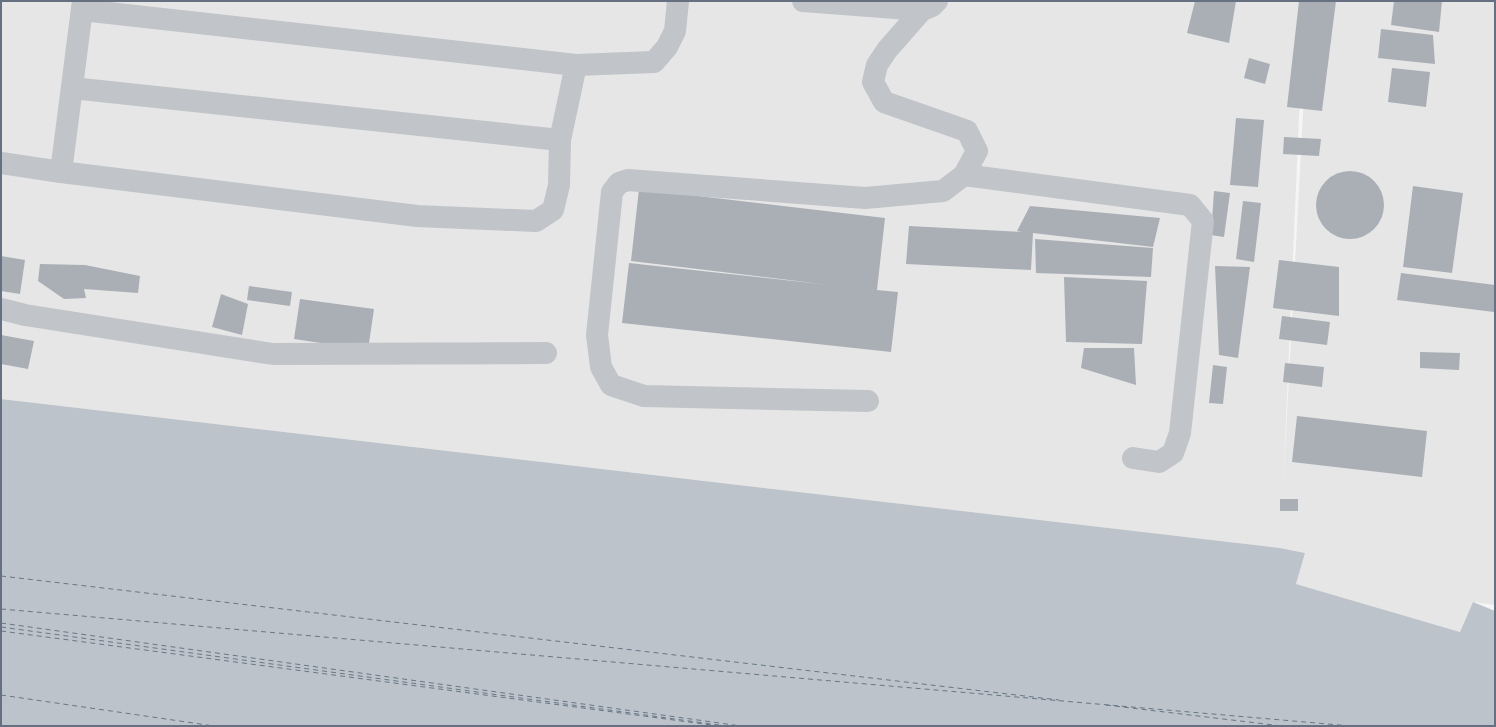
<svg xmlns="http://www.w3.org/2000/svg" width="1496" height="727" viewBox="0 0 1496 727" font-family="'Roboto Condensed',sans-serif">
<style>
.built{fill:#e6e6e6}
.water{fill:#bcc3ca}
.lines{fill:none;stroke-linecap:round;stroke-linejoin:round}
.ferry{stroke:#687785;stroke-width:1;stroke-dasharray:5 4;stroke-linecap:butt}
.building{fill:#aaafb6}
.minor{stroke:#c1c4c8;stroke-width:22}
</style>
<rect width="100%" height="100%" fill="#f5f6f3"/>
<path class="built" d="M1 1H1304L1283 489 1309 1H1495V605L1473 602 1460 632 1296 584 1305 553 1280 548 1 399Z"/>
<path class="water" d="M1 399 1280 548 1305 553 1296 584 1460 632 1473 602 1495 611V726H1Z"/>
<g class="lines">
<g class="ferry">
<path d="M1 576 1059 700"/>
<path d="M1 609 1351 726"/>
<path d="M1 623 741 726"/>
<path d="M1 627 726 726"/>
<path d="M1 631 719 726"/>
<path d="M1 695 214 726"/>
<path d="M1106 705 1282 726"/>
</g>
</g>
<g class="building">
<path d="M1195 1H1236L1229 43 1187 33Z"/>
<path d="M1299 1H1336L1322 111 1287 107Z"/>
<path d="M1394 1H1442L1439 32 1391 25Z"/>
<path d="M1381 29 1433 35 1435 64 1378 58Z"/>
<path d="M1249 58 1270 64 1265 84 1244 78Z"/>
<path d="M1392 68 1430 72 1426 107 1388 102Z"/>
<path d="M1236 118 1264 120 1258 187 1230 185Z"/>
<path d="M1284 137 1321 139 1319 156 1283 154Z"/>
<circle cx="1350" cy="205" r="34"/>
<path d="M1413 186 1463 193 1452 273 1403 267Z"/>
<path d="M639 189 885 218 877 290 898 292 891 352 622 323 629 263 830 285 631 261Z"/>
<path d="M1214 191 1230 193 1224 237 1211 235Z"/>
<path d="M1243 201 1261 203 1254 262 1236 259Z"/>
<path d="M1030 206 1160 218 1153 247 1033 233 1031 270 906 264 909 226 1022 232 1017 231Z"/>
<path d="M1035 239 1153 248 1151 277 1036 273Z"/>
<path d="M1 256 25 260 20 294 1 291Z"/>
<path d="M1279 260 1339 267V316L1273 308Z"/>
<path d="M40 264 85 265 140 276 138 293 84 289 86 298 64 299 38 281Z"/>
<path d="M1215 266 1250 267 1238 358 1219 355Z"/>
<path d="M1401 273 1495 285 1494 312 1397 300Z"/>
<path d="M1064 277 1147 281 1142 344 1066 342Z"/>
<path d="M249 286 292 292 290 306 247 300Z"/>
<path d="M221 294 248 304 242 335 212 327Z"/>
<path d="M300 299 374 309 368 350 294 339Z"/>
<path d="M1282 316 1330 322 1327 345 1279 339Z"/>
<path d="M1 335 34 341 28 369 1 364Z"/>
<path d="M1084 348H1134L1136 385 1081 368Z"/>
<path d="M1420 352 1460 353 1459 370 1420 368Z"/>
<path d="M1285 363 1324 367 1322 387 1283 382Z"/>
<path d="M1213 365 1227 367 1223 404 1209 403Z"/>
<path d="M1297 416 1427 431 1422 477 1292 462Z"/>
<rect x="1280" y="499" width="18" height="12"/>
</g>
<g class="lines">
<g class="minor">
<path d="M803 1 922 10 932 6 937 1"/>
<path d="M82 10 576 65"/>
<path d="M72 88 560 140"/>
<path d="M1 163 61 172 417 216 536 221 553 210 559 185 560 140 576 65 654 62 667 47 675 31 678 1"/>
<path d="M61 172 83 1"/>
<path d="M964 175 1190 205 1203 221 1180 433 1173 453 1159 462 1133 458"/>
<path d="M1 309 25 315 273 354 546 353"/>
<path d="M868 401 644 396 611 385 601 367 597 335 612 192 619 183 628 180 865 198 943 191 964 175 977 151 967 131 884 102 873 82 877 65 887 50 922 10"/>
</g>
</g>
<rect width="1496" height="727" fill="none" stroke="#677081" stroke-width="4"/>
</svg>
